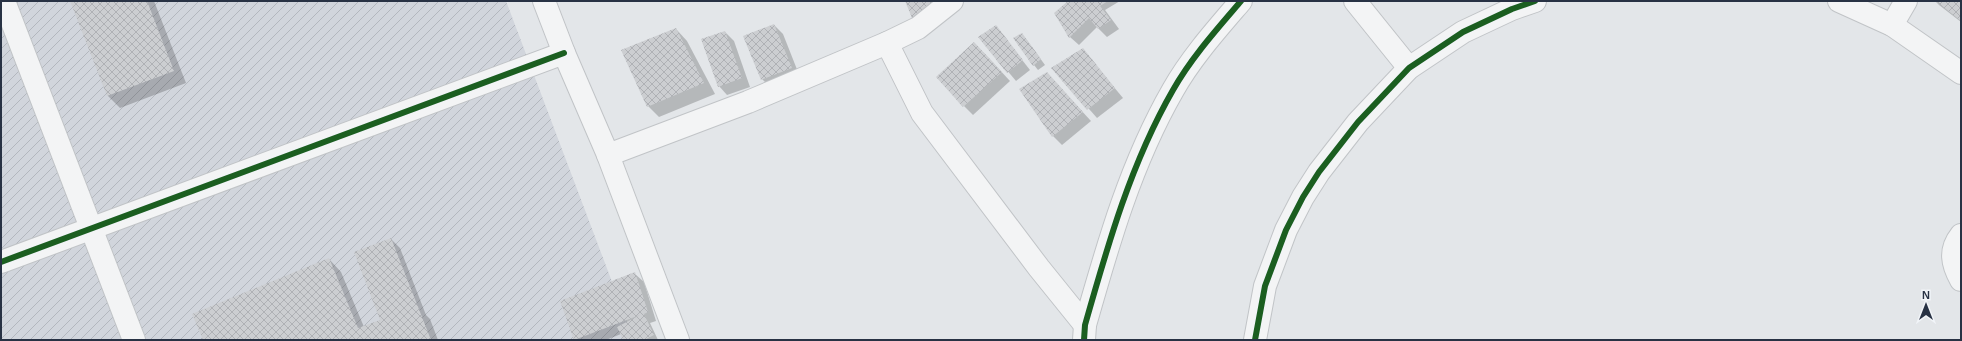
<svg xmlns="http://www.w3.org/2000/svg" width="1962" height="341" viewBox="0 0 1962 341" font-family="Arial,sans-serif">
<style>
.industrial{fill:url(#industrial-furrows)}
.shadow{fill:#0003}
.building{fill:url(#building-cross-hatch)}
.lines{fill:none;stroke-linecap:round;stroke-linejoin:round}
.minor-casing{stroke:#c1c4c7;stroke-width:24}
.minor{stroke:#f3f4f5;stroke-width:22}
.cycleway-casing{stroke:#f1f4f8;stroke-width:8}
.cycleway{stroke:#1b5e20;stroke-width:6}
</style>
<defs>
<pattern id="industrial-furrows" width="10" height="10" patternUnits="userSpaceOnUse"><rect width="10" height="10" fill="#d1d5dc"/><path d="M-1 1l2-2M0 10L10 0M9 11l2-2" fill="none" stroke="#b3b7be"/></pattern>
<pattern id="building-cross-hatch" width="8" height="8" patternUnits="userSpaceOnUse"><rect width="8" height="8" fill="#ccced1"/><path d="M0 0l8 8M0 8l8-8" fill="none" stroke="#afb1b5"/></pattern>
</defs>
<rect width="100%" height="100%" fill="#e3e6e9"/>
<path class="industrial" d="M1 1H506L634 340H1Z"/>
<g class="shadow">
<path d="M71 1H154L186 83 120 108 108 96Z"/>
<path d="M1069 1H1120L1105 10 1119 29 1107 37 1097 27 1079 45 1070 37Z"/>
<path d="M1935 1H1961V22L1939 5Z"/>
<path d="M774 25 783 34 800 77 771 88 762 79Z"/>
<path d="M996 27 1030 70 1016 81 979 37Z"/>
<path d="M676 29 687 41 715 94 659 117 648 106Z"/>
<path d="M725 32 734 41 750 87 727 95 719 86Z"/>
<path d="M1026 39 1045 65 1038 70 1034 65Z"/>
<path d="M1083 50 1123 98 1097 118 1053 68Z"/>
<path d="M983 52 1010 81 973 115 964 106Z"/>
<path d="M1055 82 1091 121 1062 145 1053 136 1020 89Z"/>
<path d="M391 239 400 248 426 315 430 319 438 340H204L329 259 341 272 364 327 382 320Z"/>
<path d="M635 274 644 282 656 321 650 323 658 340H624L621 334 606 340H575Z"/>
</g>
<g class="building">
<path d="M70 1H147L174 71 107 96Z"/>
<path d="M905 1H945L915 25Z"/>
<path d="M1068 1H1108L1100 6 1111 20 1098 29 1089 18 1069 38 1054 13Z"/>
<path d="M1936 1H1961V21Z"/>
<path d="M774 24 792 68 761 80 743 36Z"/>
<path d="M996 25 1023 60 1007 73 978 37Z"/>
<path d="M676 28 704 83 647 107 621 50Z"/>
<path d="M725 31 742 78 718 87 701 39Z"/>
<path d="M1022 33 1041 59 1033 66 1013 38Z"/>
<path d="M974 42 1002 72 963 107 936 77Z"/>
<path d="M1083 48 1115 88 1087 110 1051 68Z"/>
<path d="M1047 72 1083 112 1052 137 1019 89Z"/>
<path d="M391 238 431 340H203L192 314 329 258 358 328 380 320 354 252Z"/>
<path d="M635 272 648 312 644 314 654 335 644 340H623L617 327 640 315 574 340 560 301Z"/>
</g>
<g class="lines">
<g class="minor-casing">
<g id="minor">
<path d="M4 1 134 340"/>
<path d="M544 1 564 53 608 155 678 340"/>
<path d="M1355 1 1409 68"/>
<path d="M1839 1 1892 25 1961 73"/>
<path d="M1892 25 1906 1"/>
<path d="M887 43 922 113 1039 268 1085 325"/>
<path d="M608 155 748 102 887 43 918 28 952 1"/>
<path d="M1961 235C1949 250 1952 264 1961 280"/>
<path d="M1 262 564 53"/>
<path d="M1084 340 1085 325C1108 244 1131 163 1173 90 1191 58 1217 29 1241 1"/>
<path d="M1255 340 1265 286 1286 230 1303 197 1319 172 1358 122 1409 68 1463 32 1512 9 1535 1"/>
</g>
</g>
<use href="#minor" class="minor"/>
<g class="cycleway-casing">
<g id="cycleway">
<path d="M1 262 564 53"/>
<path d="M1084 340 1085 325C1108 244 1131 163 1173 90 1191 58 1217 29 1241 1"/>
<path d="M1255 340 1265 286 1286 230 1303 197 1319 172 1358 122 1409 68 1463 32 1512 9 1535 1"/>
</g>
</g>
<use href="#cycleway" class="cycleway"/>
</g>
<rect width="1962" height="341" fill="none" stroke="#283244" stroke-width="4"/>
<g transform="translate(1926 305)" stroke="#f1f4f8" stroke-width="3" paint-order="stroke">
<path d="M0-3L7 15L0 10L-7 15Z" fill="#283244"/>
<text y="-6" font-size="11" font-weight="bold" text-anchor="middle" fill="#283244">N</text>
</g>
</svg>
